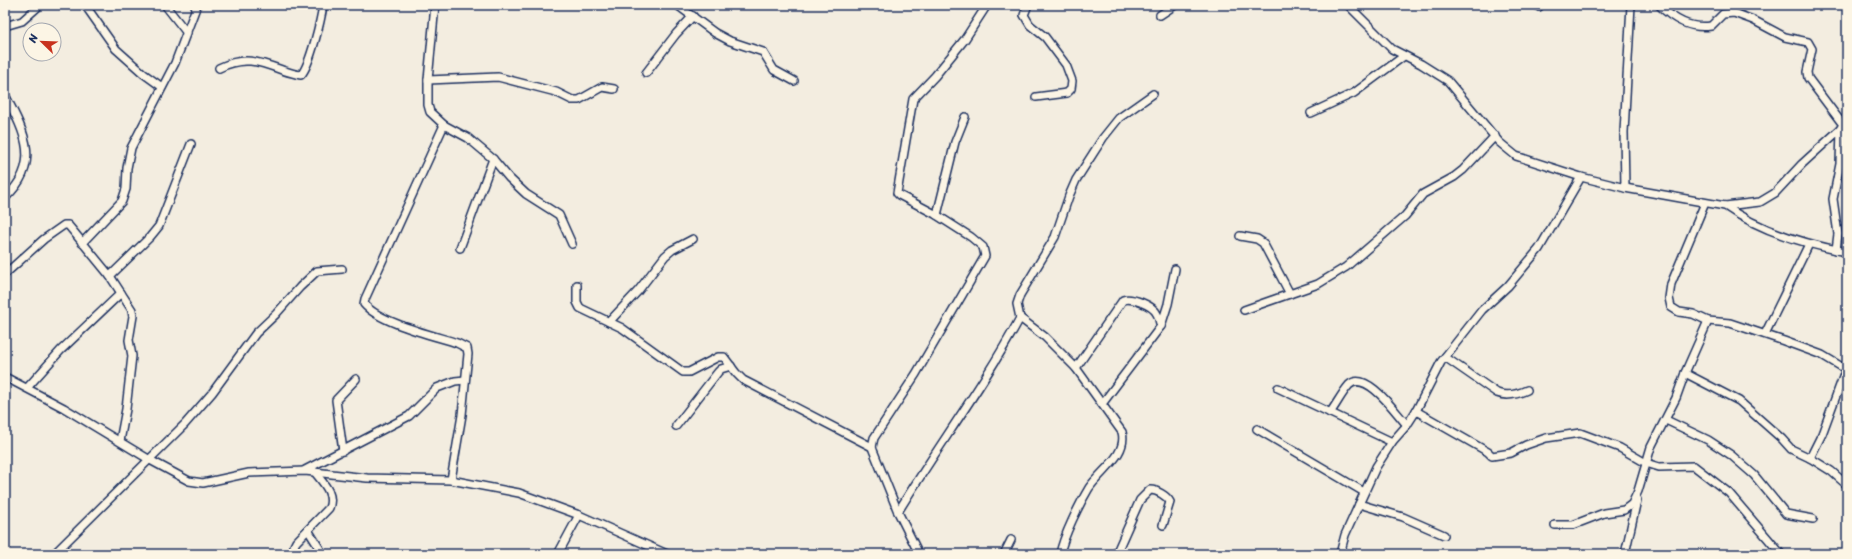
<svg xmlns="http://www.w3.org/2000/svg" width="1852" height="559" viewBox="0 0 1852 559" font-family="Sriracha,sans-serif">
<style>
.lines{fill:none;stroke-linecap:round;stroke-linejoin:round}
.minor-casing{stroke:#1b2f5e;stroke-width:10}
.minor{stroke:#fcf5e5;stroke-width:7}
</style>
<rect width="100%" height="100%" fill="#f3ede0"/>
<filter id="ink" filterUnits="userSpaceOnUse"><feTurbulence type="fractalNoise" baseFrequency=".025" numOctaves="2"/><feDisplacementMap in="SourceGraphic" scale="8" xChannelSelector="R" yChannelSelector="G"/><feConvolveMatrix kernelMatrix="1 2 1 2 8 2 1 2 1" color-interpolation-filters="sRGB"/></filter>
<g filter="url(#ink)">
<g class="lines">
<g class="minor-casing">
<g id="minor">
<path d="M85 5 116 49 144 74 162 87"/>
<path d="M165 5 187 33"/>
<path d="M435 5 428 80V105L430 112 444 125 468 138 493 159 509 178 526 194 559 215 572 244"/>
<path d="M677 5 715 33 730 41 763 52 774 70 794 81"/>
<path d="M1028 5 1024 15 1030 25 1045 37 1066 65 1072 81 1071 89 1067 93 1036 97"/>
<path d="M1348 5 1392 49 1421 64 1448 81 1499 142 1516 156 1581 177 1625 188 1725 206 1760 202 1775 193 1802 164 1847 123"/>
<path d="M1659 5C1674 20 1690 29 1711 26L1723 14 1734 13 1753 20 1785 37 1808 42 1812 49 1807 72 1808 78 1844 126"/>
<path d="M1539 7 1540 5"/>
<path d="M1160 15 1175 5"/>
<path d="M5 26 22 21 40 5"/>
<path d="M219 68C243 56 258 61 282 70 288 72 294 74 301 75 310 65 321 20 323 5"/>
<path d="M646 73 676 34 693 16"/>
<path d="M428 80 498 77 556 92 572 100H579L602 87 614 89"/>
<path d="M5 95C25 133 42 164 5 198"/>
<path d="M1311 113 1354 93 1404 56"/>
<path d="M444 125 365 299 364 304C380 323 432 335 457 343L467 348 468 354 462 415 451 480"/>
<path d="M1625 188 1624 132 1631 5"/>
<path d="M1705 203 1671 284 1669 298 1671 307 1679 312 1693 314 1708 321 1730 323 1784 341 1822 355 1847 370"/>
<path d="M1725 206C1760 231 1805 244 1847 252"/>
<path d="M937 215 955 142 965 117"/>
<path d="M1240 236 1257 239 1263 243 1290 294"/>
<path d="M82 243 122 201 126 189 127 168 131 148 175 63 197 5"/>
<path d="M460 248 493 159"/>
<path d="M1836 250 1838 234 1833 199 1840 164 1841 128"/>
<path d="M5 274 44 239 64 225H68L73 231 110 276 132 310 133 316 129 340 132 356 126 409 120 441"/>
<path d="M110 276 150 237 159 226 191 144"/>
<path d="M577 285V302L580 308 622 328 683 372H689L718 357H724L736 373 743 380 872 447"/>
<path d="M1244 310 1318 284 1346 267 1405 216 1423 194 1454 177 1463 170 1495 136"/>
<path d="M1020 318 1045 337 1076 368 1122 432C1128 455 1100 471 1089 488 1080 503 1063 537 1060 554"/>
<path d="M609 322 638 291 665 256 672 250 693 239"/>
<path d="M1765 334 1809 244"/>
<path d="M1445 357 1497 393C1507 397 1518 394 1527 390"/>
<path d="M1076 368 1123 300C1131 297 1153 305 1157 314 1159 317 1159 322 1161 326"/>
<path d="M1846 369 1822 434 1810 458 1831 471 1847 485"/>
<path d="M1685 373 1739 401 1782 439 1791 449 1810 458"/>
<path d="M5 377 64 408 150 460 189 481 203 483 249 473 305 471 367 478 451 480 519 493 579 515 667 554"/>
<path d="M27 388 61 350 121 293"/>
<path d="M1278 388 1392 442"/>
<path d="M1102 404 1161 326 1168 304 1175 269"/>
<path d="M1416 411 1488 452 1492 456 1511 453 1526 445 1546 438 1580 433 1620 448 1646 463 1659 467 1694 466 1729 493 1781 554"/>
<path d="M1330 413C1336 405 1342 393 1349 385 1366 369 1396 413 1407 425"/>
<path d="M1666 420 1708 440 1731 455 1754 475 1786 514 1813 519"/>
<path d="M676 426 718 372 721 369 731 366"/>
<path d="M1257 429 1364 492"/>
<path d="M343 451 336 400 356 379"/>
<path d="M305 470 409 416 437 388 455 381 465 380"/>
<path d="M1359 504 1403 517 1444 535"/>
<path d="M898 512C938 446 984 385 1020 318L1017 304 1020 295 1055 237 1069 196 1076 180 1103 138 1119 118 1153 94"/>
<path d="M1555 525H1573L1604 513 1624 510 1632 504 1638 491 1651 447 1676 398 1685 373 1708 321"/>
<path d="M308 530 323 554"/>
<path d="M54 554 185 424 212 393 256 333 276 314 300 287 317 271 342 269"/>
<path d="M296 554 294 546 296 542 329 508C335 493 322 482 314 471"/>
<path d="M558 554 579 515"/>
<path d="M919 554 898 512 873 450 872 447 874 438 916 374 985 256 983 247 971 237 935 214 899 195 897 193 913 99 935 76 965 39 987 5"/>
<path d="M1004 554 1011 540"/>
<path d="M1116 554 1140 500 1150 490C1157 490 1167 496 1170 502L1163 525"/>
<path d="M1340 554 1345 535 1376 467 1392 442 1407 425 1416 411 1441 362 1482 310 1508 286 1539 249 1581 177"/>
<path d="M1625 554 1637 500"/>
</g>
</g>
<use href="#minor" class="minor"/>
</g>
</g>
<rect width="1852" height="559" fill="none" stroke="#fcf5e5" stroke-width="20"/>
<rect x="10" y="10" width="1832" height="539" fill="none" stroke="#1b2f5e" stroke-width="1.5" filter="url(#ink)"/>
<g transform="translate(42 42) rotate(293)"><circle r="19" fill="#fcf5e5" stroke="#a2a6af"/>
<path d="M0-3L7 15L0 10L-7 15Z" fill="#c8321e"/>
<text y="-6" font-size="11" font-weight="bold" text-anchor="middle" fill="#1b2f5e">N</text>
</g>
</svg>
